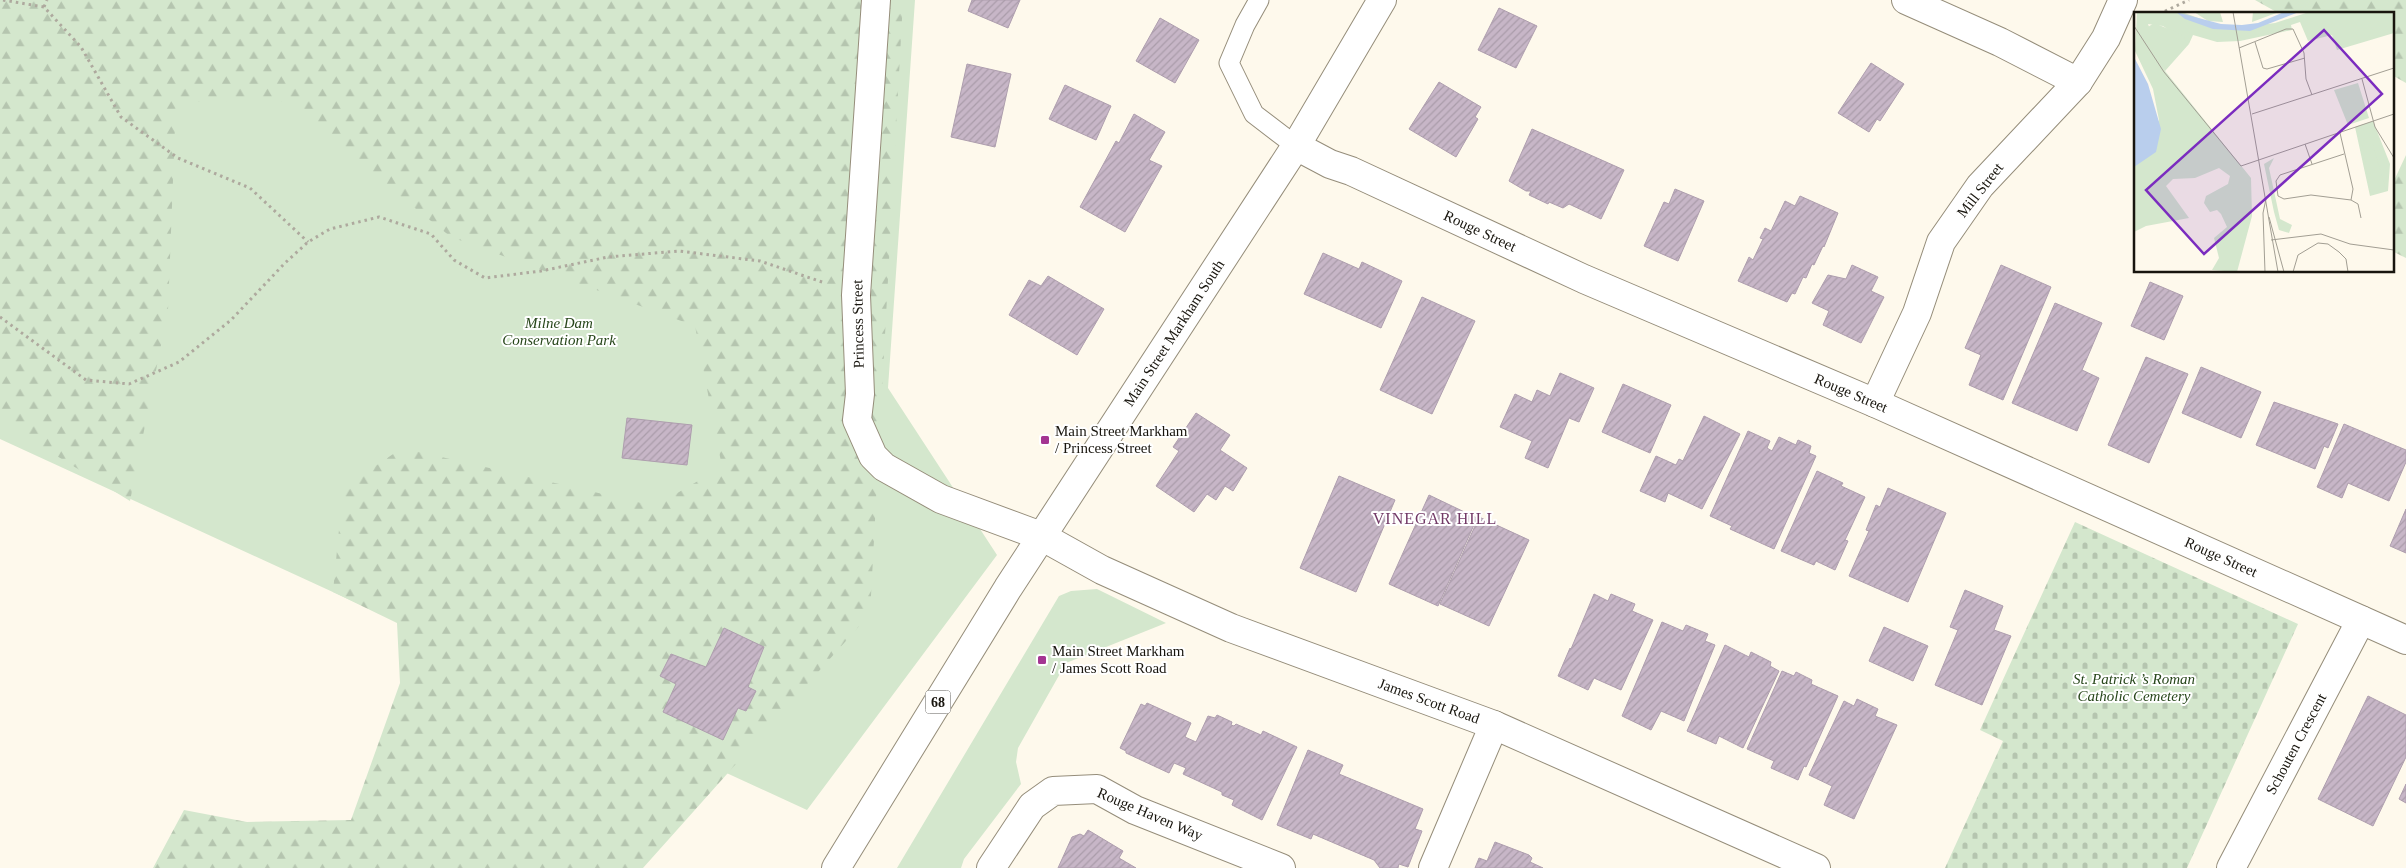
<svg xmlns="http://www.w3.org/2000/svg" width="2406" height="868" viewBox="0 0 2406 868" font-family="Georgia,serif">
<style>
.green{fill:#d4e7cd}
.forest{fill:url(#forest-firs)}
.cemetery{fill:url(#cemetery-stones)}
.building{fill:url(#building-hatch);stroke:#ae9eae}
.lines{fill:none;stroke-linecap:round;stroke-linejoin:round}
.lane-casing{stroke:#958d7a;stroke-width:21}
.street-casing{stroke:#958d7a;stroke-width:30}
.primary-casing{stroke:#958d7a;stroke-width:30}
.path{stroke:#aea99e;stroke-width:3;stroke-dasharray:2.5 4;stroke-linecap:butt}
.lane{stroke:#fff;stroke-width:19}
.street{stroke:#fff;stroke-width:28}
.primary{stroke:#fff;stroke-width:28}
.poi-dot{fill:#a43592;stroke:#fff;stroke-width:2}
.labels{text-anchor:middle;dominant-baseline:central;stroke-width:4;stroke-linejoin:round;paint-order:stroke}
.shield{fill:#fff;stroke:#5d5b56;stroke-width:1}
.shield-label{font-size:14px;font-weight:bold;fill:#18150e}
.street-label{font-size:15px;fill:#18150e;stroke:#fff}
.park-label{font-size:15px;font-style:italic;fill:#27461a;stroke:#fff}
.poi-label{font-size:15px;fill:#18150e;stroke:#fff;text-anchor:start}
.neighbourhood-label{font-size:16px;letter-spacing:1px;fill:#723966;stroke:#fff}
.inset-road{fill:none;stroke:#a29e93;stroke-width:1}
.view{fill:#7b2cbf;fill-opacity:0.15;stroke:#7b2cbf;stroke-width:2.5}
.inset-edge{fill:none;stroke:#18150e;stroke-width:2.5}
</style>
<defs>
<pattern id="forest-firs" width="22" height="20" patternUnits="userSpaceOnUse" patternTransform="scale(1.25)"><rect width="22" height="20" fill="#d4e7cd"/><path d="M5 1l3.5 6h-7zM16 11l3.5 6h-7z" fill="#b5c5af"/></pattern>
<pattern id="cemetery-stones" width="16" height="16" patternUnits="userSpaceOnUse" patternTransform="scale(1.25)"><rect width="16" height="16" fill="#d4e7cd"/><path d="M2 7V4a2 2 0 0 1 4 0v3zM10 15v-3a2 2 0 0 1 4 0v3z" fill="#b5c5af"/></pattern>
<pattern id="building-hatch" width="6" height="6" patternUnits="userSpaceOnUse" patternTransform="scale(1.25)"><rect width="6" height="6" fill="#c7b6c7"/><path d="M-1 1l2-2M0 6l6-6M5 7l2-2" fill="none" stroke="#aa9caa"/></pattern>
</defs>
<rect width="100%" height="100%" fill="#fef9ec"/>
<g class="green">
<path d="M0 0H915L888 388 997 555 807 810 0 439Z"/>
<path d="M1097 589 1166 623 1066 663 1018 748 1016 762 1021 784 964 859 961 868H897L1059 596 1071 591Z"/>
</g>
<g class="forest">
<path d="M0 0H903L870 614 643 868H153L184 810 247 822 351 820 400 683 397 623 333 592 343 488 402 448 655 506 722 467 695 326 451 237 280 100 176 102 168 310 130 501 0 421Z"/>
<path d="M2255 0H2406V83L2392 75V14H2280Z"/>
<path d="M2406 155V258L2392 251V185Z"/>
</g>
<path class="cemetery" d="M2075 522 2298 624 2187 868H1945L2003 741 1980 730Z"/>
<g class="building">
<path d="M972 0H1020L1008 28 968 11Z"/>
<path d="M1499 8 1537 26 1516 68 1478 50Z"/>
<path d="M1160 18 1199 40 1175 83 1136 61Z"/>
<path d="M1871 63 1904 84 1880 121 1877 119 1869 132 1838 113Z"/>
<path d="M967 64 1011 74 995 147 951 137Z"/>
<path d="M1439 82 1481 107 1475 117 1478 119 1456 157 1409 129Z"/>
<path d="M1065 85 1111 106 1096 140 1049 119Z"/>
<path d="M1134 114 1165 132 1149 160 1162 166 1125 232 1080 207 1116 141 1119 143Z"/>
<path d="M1532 129 1624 170 1601 219 1569 204 1563 208 1549 202 1548 204 1529 195 1531 191H1526L1509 181Z"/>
<path d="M1675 189 1704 201 1678 261 1644 246 1664 202 1669 204Z"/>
<path d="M1800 196 1838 213 1824 247 1823 246 1814 265 1812 264 1806 278 1803 277 1795 294 1792 293 1787 302 1738 281 1749 257 1753 260 1763 239 1760 238 1765 228 1771 231 1785 201 1795 206Z"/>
<path d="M1323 253 1359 269 1362 262 1402 281 1381 328 1304 294Z"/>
<path d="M1852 265 1878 277 1871 291 1884 297 1861 343 1823 325 1829 311 1812 303 1828 275 1846 279Z"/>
<path d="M2001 265 2051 287 2003 400 1969 385 1981 355 1965 348Z"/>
<path d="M1048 276 1104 309 1077 355 1009 315 1029 280 1041 286Z"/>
<path d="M2150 282 2183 296 2164 340 2131 326Z"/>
<path d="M1422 297 1475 321 1432 414 1380 390Z"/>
<path d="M2055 303 2102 323 2082 370 2099 378 2077 431 2012 403Z"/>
<path d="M2146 357 2188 374 2149 463 2108 445Z"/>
<path d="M2201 367 2261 392 2241 438 2182 413Z"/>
<path d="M1560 373 1594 388 1579 422 1569 418 1548 468 1525 458 1532 441 1500 427 1515 394 1532 402 1537 390 1550 396Z"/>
<path d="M1623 384 1671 405 1650 453 1602 432Z"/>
<path d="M2274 402 2338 424 2328 448 2324 446 2315 469 2256 445Z"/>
<path d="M1196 413 1230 435 1220 450 1247 468 1233 491 1225 486 1216 500 1207 494 1194 512 1156 486 1179 451 1173 447Z"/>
<path d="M1704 416 1740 434 1702 509 1668 493 1665 502 1640 491 1656 456 1676 465 1679 459 1683 461Z"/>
<path d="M627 418 692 425 687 465 622 458Z"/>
<path d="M2344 424 2406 450V462L2389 501 2348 483 2342 498 2317 487Z"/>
<path d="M1748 431 1770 441 1767 448 1772 451 1779 437 1796 445 1798 440 1811 446 1809 453 1816 456 1774 549 1730 529 1732 526 1710 516Z"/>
<path d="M1817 471 1843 483 1841 486 1865 497 1845 540 1848 541 1835 570 1816 561 1814 565 1781 551Z"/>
<path d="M1339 476 1395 500 1356 592 1300 568Z"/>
<path d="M1888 488 1946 513 1908 602 1849 576 1869 531 1866 530 1876 505 1880 507Z"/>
<path d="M1429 495 1477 518 1438 606 1389 584Z"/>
<path d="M2406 509V553L2390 546Z"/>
<path d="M1479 517 1529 540 1489 626 1440 604Z"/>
<path d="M1965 590 2003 606 1994 630 2011 636 1982 705 1935 685 1958 630 1950 627Z"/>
<path d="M1594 594 1608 601 1611 594 1635 604 1632 611 1653 620 1621 690 1594 678 1588 690 1558 676 1570 648 1571 649Z"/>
<path d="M1662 622 1683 631 1686 625 1708 634 1705 641 1715 645 1684 721 1661 711 1651 730 1622 716Z"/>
<path d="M1884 627 1928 646 1913 681 1869 661Z"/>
<path d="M724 628 764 647 748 687 756 691 746 711 738 708 723 740 663 712 676 684 660 676 671 654 706 667Z"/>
<path d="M1725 645 1749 657 1751 652 1771 662 1770 666 1779 671 1743 748 1719 736 1716 744 1687 731Z"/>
<path d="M1782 671 1794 676 1796 672 1812 680 1811 684 1838 696 1806 767 1804 766 1798 780 1771 768 1774 761 1747 749Z"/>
<path d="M2368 696 2406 715V757L2373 826 2318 799Z"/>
<path d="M1857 699 1878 709 1875 716 1897 725 1854 819 1824 805 1832 786 1809 775 1844 701 1854 706Z"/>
<path d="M1147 703 1191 723 1185 737 1196 742 1208 716 1215 718 1217 715 1232 722 1231 725 1234 726 1236 724 1261 735 1263 731 1297 747 1262 820 1232 805 1234 800 1222 795V792L1183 774 1186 768 1174 763 1169 773 1126 753V751L1120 748 1141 704 1145 706Z"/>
<path d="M1308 750 1343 765 1339 774 1423 809 1415 829 1422 831 1408 867 1399 864 1398 868H1380L1374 860 1348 849 1313 834 1311 839 1277 825Z"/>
<path d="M2406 784V803L2399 799Z"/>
<path d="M1088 830 1123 851 1119 858 1136 868H1058L1072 837 1080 834 1084 836Z"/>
<path d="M1495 842 1529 855 1532 858 1530 862 1543 868H1475L1479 858 1487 861Z"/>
</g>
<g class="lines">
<g class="lane-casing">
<path id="lane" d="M1259 0 1245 25 1229 63 1254 114 1296 146"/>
</g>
<g class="street-casing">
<g id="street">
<path d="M876 0 856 295 860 394 857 420 873 456 884 467 941 499 1041 536 1102 570 1231 628 1494 725 1816 868"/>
<path d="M1906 0 2000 42 2078 82"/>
<path d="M1296 146 1330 164 1351 171 1584 279 1875 403 2406 640"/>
<path d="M1875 403 1917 313 1941 242 1980 186 2078 82 2106 38 2123 0"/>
<path d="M991 868 1032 806 1053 791 1097 789 1135 810 1281 868"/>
<path d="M1433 868 1494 725"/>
<path d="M2231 868 2361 620"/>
</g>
</g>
<g class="primary-casing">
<path id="primary" d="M836 868 1008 588 1296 146 1382 0"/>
</g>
<g class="path">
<path d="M3 0 44 7 81 47 121 117 178 158 250 188 308 242"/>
<path d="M44 7 47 0"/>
<path d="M2159 14 2189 0"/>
<path d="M0 317 86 380 129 384 179 362 231 320 285 263 308 242 330 229 379 217 431 234 454 260 485 278 541 271 608 257 679 251 760 261 825 283"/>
</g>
<use href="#lane" class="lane"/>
<use href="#street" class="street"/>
<use href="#primary" class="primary"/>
</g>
<g class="poi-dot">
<rect x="1040" y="435" width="10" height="10" rx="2.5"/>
<rect x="1037" y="655" width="10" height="10" rx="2.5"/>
</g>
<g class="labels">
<rect class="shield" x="925.5" y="690.5" width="25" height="23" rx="4"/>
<g class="shield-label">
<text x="938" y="702">68</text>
</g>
<g class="street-label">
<text transform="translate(1980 190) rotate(-52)">Mill Street</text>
<text transform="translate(1480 231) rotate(25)">Rouge Street</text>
<text transform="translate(858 324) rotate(-91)">Princess Street</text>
<text transform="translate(1174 333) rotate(-57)">Main Street Markham South</text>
<text transform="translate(1851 393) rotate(23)">Rouge Street</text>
<text transform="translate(2221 557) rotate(24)">Rouge Street</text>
<text transform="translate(1429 701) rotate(20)">James Scott Road</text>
<text transform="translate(2296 744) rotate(-62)">Schouten Crescent</text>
<text transform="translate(1150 814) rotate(23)">Rouge Haven Way</text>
</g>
<g class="park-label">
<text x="559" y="323">Milne Dam<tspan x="559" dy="17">Conservation Park</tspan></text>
<text x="2134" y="679">St. Patrick ’s Roman<tspan x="2134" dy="17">Catholic Cemetery</tspan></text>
</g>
<g class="poi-label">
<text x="1055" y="431">Main Street Markham<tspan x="1055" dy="17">/ Princess Street</tspan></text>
<text x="1052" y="651">Main Street Markham<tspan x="1052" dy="17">/ James Scott Road</tspan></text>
</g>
<g class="neighbourhood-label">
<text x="1435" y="518">VINEGAR HILL</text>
</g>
</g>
<g transform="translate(2134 12)">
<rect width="260" height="260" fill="#fef9ec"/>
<path d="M239 109 256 152 254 179 236 184 221 115ZM140 146 135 156 146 207 158 213 155 221 145 218 140 200 130 152Z" fill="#d4e7cd"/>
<path d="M3 0H48L94 17 141 11 175 0H260V21L203 38 198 23 174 29 166 10 157 13 158 18 106 29 83 30 59 23 55 32 29 14 14 12 31 59 117 166 118 204 103 260 78 258 85 246 80 226 93 215 87 202 83 198 76 200 70 191 72 184 94 172 96 164 85 156 61 166 39 167 32 174 55 206 12 214 0 220V153L25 108 19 77 1 39ZM60 0H86L89 10 74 9ZM119 0H145L118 10ZM238 130 252 178 237 183 228 131Z" fill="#d4e7cd"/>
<path d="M20 11 47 22 55 32 31 59 16 31 14 15ZM224 71 235 106 214 113 200 78Z" fill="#d4e7cd"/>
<path d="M42 0 87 12 108 13 124 11 150 0H165L116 19 79 17 51 7ZM0 45 14 72 27 117 22 140 0 155Z" fill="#b9ceed"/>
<path class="inset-road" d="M99 0 144 260M0 14 30 60 107 154 260 102M121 30 129 56 133 57 171 46M105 36 152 17H159L170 41 172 67 178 83M228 67 241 115 260 146M118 102 260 56M206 121 219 177 217 188M171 132 178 152M210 142 146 163 142 169 144 184 150 187 177 183 217 188 224 192 227 206M260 163V183M135 205 150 260M137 228 187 222 216 232 260 238M131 260 129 201 132 187M159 260 164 243 184 231 194 232 205 240 212 247 214 260"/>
<path class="view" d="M190 18 248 82 70 242 12 178Z"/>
<rect width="260" height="260" class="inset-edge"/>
</g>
</svg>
